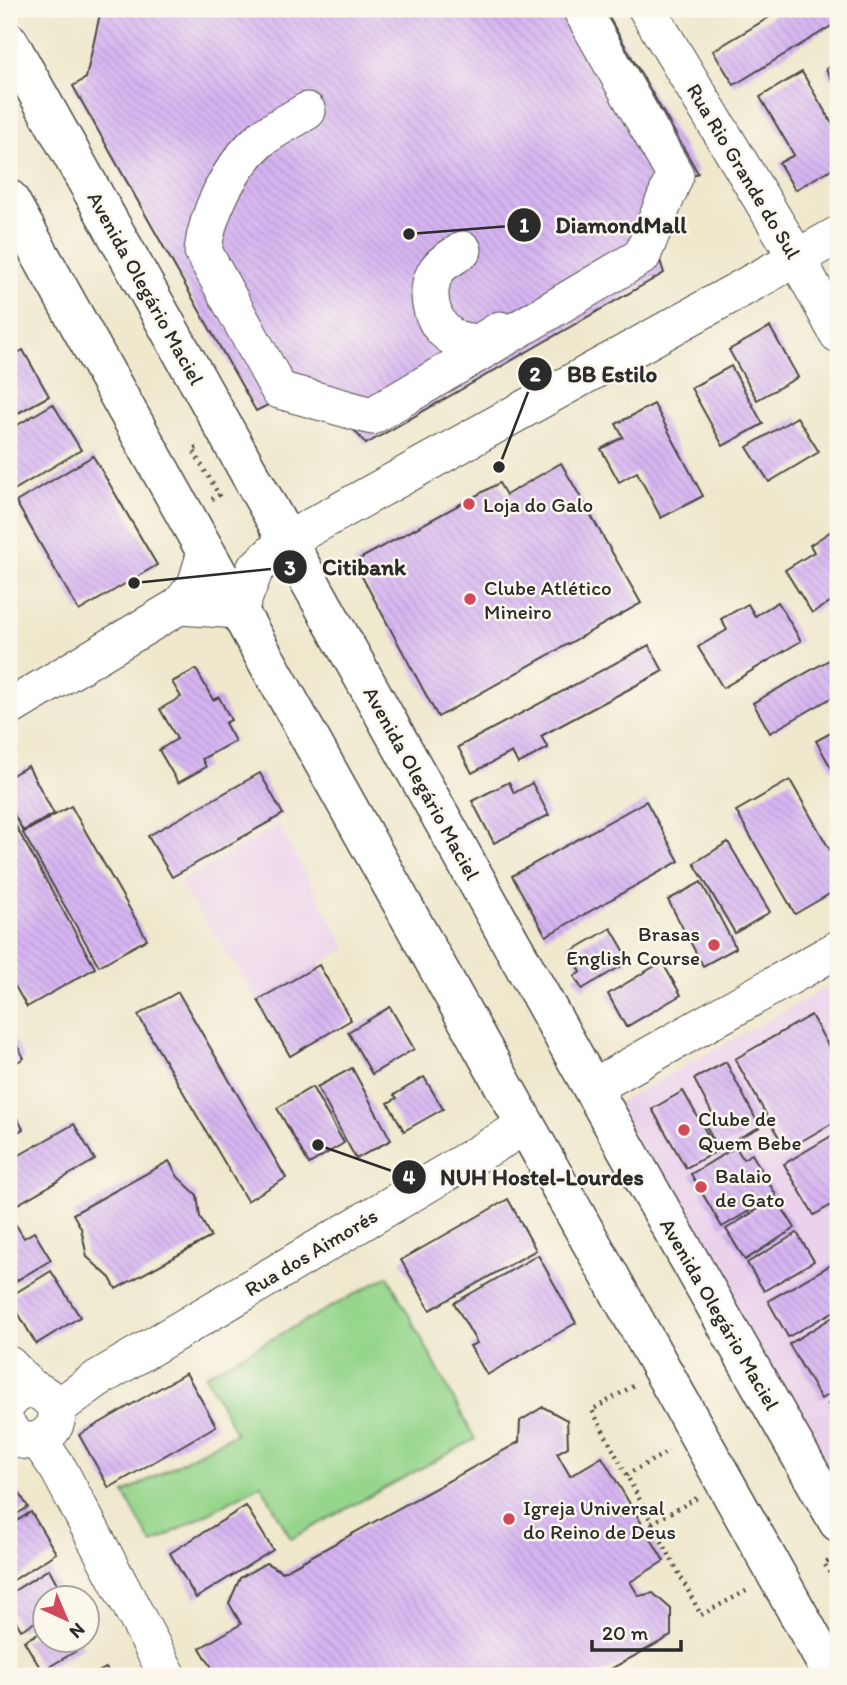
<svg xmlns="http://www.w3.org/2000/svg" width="847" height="1685" viewBox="0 0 847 1685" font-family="Itim,sans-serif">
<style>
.built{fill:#ebd1eb}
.grass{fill:#96d68c;stroke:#60805c;stroke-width:2}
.building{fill:url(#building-back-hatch)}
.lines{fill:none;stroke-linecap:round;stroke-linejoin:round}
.minor-casing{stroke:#484743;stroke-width:39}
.major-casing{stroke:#484743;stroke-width:41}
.path{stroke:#484743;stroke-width:4.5;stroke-dasharray:2 5;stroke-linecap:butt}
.minor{stroke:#fff;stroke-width:37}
.major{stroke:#fff;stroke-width:38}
.poi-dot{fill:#d1495b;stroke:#fbf7ec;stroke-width:2.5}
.labels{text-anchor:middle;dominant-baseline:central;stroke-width:5;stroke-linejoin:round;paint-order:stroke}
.street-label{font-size:21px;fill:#2b2b2b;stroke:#fbf7ec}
.poi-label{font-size:21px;fill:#2b2b2b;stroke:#fbf7ec;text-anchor:start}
.leader{fill:none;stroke:#2b2b2b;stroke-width:2.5}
.callout-dot{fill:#2b2b2b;stroke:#fbf7ec;stroke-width:2.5}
.mark-label{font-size:21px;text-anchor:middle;font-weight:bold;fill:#fff}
.callout-label{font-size:23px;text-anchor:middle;font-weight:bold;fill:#2b2b2b;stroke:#fbf7ec;stroke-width:5;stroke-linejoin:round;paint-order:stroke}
</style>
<defs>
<pattern id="building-back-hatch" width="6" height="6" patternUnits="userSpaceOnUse" patternTransform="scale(1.75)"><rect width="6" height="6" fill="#d6b4f1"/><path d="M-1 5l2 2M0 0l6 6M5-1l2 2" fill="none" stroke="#b89bcf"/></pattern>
</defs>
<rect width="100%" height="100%" fill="#fbf7ec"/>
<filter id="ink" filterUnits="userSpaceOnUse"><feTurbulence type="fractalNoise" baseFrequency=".0143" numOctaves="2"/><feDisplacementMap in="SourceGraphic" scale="14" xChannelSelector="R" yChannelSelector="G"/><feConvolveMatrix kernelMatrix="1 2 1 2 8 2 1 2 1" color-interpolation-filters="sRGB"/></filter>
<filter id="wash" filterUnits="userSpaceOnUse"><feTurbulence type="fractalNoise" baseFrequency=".00686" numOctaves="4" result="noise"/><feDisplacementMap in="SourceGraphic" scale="28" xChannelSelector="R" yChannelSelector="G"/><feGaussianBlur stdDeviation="1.57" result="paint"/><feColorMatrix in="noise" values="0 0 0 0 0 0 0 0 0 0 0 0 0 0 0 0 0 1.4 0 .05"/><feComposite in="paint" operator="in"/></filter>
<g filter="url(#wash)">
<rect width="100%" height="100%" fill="#efe8cd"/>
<g class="built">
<path d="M278 825 347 948 258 1000 179 883Z"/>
<path d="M838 981V1487L616 1104Z"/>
</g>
<path class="grass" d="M388 1276 475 1439 291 1539 261 1484 152 1544 124 1493 236 1433 205 1375Z"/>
<g id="blocks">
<g class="building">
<path d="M101 9H604L698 173 679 182 657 251 664 273 366 444 348 423 276 401 256 411 73 86 86 78Z"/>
<path d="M783 9H838V22L734 85 713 51Z"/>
<path d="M838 61V90L826 69Z"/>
<path d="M802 72 838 134V165L795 190 779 163 794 155 760 97Z"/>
<path d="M770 327 798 377 757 400 729 350Z"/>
<path d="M23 350 49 396 9 418V358Z"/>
<path d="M731 366 763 424 723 446 691 388Z"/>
<path d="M53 404 81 450 9 493V430Z"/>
<path d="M654 404 703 496 661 518 637 472 619 482 601 449 623 437 616 424Z"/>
<path d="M797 417 819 452 769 482 747 447Z"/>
<path d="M93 456 157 565 79 611 16 502Z"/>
<path d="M561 463 641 603 438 717 354 562 499 483 506 495Z"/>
<path d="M836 528 838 597 812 613 785 570 814 552 810 545Z"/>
<path d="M778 602 801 641 723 688 698 647 727 630 721 619 748 604 755 616Z"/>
<path d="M649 645 663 671 541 736 548 748 518 764 512 752 472 773 458 747Z"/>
<path d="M838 655V694L770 733 753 703Z"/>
<path d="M196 669 213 700 219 697 231 720 225 723 235 741 202 759 206 767 178 783 159 750 177 739 160 709 181 697 172 682Z"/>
<path d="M838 729V780L816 741Z"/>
<path d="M28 766 54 814 23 831 9 805V777Z"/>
<path d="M260 773 283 814 172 877 148 836Z"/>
<path d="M790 780 838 864V889L795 914 736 811Z"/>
<path d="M509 782 514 793 532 783 549 815 494 843 472 801Z"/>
<path d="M646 801 679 861 546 936 512 876Z"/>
<path d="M71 806 147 939 99 966 23 833Z"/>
<path d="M9 814 95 968 27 1007 9 976Z"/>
<path d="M728 842 770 912 735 933 694 863Z"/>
<path d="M701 882 736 948 703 966 668 900Z"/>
<path d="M611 928 630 961 582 989 574 976 581 972 570 952Z"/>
<path d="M662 962 681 995 626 1027 608 994Z"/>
<path d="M319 965 351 1020 290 1056 258 1000Z"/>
<path d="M178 992 286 1178 247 1201 138 1015Z"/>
<path d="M390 1007 414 1049 372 1074 348 1032Z"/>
<path d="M811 1015 838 1063V1120L786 1150 735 1059Z"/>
<path d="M9 1032 24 1058 9 1067Z"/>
<path d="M726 1062 760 1127 718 1149 706 1126 716 1121 694 1079Z"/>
<path d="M352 1068 391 1140 356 1159 317 1087Z"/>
<path d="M424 1077 443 1109 404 1131 388 1103 397 1098 394 1095Z"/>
<path d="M312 1087 344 1143 309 1164 277 1108Z"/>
<path d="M683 1091 717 1151 686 1168 652 1109Z"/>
<path d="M9 1103 23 1129 9 1137Z"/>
<path d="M74 1124 95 1160 9 1209V1161Z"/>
<path d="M838 1132V1201L814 1215 784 1164Z"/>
<path d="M736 1147 743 1159 752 1154 776 1195 722 1227 691 1174Z"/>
<path d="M169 1161 178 1177 197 1195 200 1217 211 1237 116 1289 110 1278 87 1257 81 1228 73 1214Z"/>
<path d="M776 1198 795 1228 745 1260 726 1229Z"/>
<path d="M508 1199 536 1250 430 1310 401 1260Z"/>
<path d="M16 1225 24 1238 34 1232 51 1260 9 1285V1230Z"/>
<path d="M797 1233 814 1261 764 1291 747 1263Z"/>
<path d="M538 1255 576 1323 487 1375 470 1346 477 1343 454 1303Z"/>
<path d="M836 1262 838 1309 788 1337 768 1301Z"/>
<path d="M51 1271 80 1317 36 1344 9 1297Z"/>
<path d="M838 1314V1389L821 1399 789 1344Z"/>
<path d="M186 1373 216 1426 109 1488 79 1435Z"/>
<path d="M838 1398V1422L828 1404Z"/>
<path d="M543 1407 567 1420 568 1447 557 1453 570 1476 602 1457 664 1561 630 1582 639 1596 653 1593 671 1609V1636L598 1676H217L200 1648 241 1624 229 1603 240 1578 266 1563 283 1572 519 1442 520 1421Z"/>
<path d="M9 1476 28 1507 9 1519Z"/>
<path d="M246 1506 273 1550 196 1598 170 1553Z"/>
<path d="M31 1512 56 1553 9 1583V1526Z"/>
<path d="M49 1569 65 1598H46V1616L21 1630 9 1609V1594Z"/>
<path d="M46 1629V1640H78L83 1647 42 1671 24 1641Z"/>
<path d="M106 1668 111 1676H90Z"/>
</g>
</g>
</g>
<g filter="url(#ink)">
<use href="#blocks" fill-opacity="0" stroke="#484743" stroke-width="2"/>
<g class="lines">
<g class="minor-casing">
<g id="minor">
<path d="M647 9 797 258 838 334"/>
<path d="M307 111C291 121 273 129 260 140 230 166 207 213 203 251L279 390 372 416 642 256 675 175 581 9"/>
<path d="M463 250C455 256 442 262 437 270 422 291 432 330 457 339 464 342 472 342 479 343L500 330"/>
<path d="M179 606 239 610 255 569 286 541 838 235"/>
<path d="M9 708 179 606 196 585 206 552"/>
<path d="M592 1088 838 949"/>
<path d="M9 1365 31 1388"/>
<path d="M9 1402 13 1396 31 1388C91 1411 31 1466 9 1428"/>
<path d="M57 1408 97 1379 525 1126"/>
<path d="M39 1441 59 1470 168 1676"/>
</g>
</g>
<g class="major-casing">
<g id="major">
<path d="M9 42 592 1088 838 1522"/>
<path d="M9 199 833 1676"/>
</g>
</g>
<g class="path">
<path d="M197 448 193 450 219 495 212 499"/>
<path d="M633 1386 592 1410 701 1615 748 1590"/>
<path d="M626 1475 669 1451"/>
<path d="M652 1523 697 1498"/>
<path d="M834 1557 824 1563 838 1587"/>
</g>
<use href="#minor" class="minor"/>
<use href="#major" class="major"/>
</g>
</g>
<g class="poi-dot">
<circle cx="469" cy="504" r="7"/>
<circle cx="470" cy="599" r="7"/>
<circle cx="714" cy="945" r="7"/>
<circle cx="684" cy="1130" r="7"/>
<circle cx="701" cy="1187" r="7"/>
<circle cx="509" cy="1519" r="7"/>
</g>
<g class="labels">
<g class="street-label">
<text transform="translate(744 171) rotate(59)">Rua Rio Grande do Sul</text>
<text transform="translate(146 288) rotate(61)">Avenida Olegário Maciel</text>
<text transform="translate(422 783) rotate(61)">Avenida Olegário Maciel</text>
<text transform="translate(311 1252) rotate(-31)">Rua dos Aimorés</text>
<text transform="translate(720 1314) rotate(60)">Avenida Olegário Maciel</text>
</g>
<g class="poi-label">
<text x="483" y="504">Loja do Galo</text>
<text x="484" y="587">Clube Atlético<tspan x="484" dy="24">Mineiro</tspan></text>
<text x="700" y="933" text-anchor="end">Brasas<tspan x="700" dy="24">English Course</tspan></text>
<text x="698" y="1118">Clube de<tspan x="698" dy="24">Quem Bebe</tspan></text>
<text x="715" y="1175">Balaio<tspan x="715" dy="24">de Gato</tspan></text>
<text x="523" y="1507">Igreja Universal<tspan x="523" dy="24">do Reino de Deus</tspan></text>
</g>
</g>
<path class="leader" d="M409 234L524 225M499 467L535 374M134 583L290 567M318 1145L409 1177"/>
<g class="callout-dot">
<circle cx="409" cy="234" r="7"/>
<circle cx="499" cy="467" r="7"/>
<circle cx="134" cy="583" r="7"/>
<circle cx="318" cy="1145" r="7"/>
<circle cx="524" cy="225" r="18"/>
<circle cx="535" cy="374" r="18"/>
<circle cx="290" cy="567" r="18"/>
<circle cx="409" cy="1177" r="18"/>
</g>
<g class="mark-label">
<text x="524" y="232">1</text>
<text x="535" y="381">2</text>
<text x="290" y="575">3</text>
<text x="409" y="1184">4</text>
</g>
<g class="callout-label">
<text x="621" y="233">DiamondMall</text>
<text x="612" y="382">BB Estilo</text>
<text x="364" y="575">Citibank</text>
<text x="542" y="1185">NUH Hostel-Lourdes</text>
</g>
<rect width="847" height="1685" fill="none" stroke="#fbf7ec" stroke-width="35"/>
<g transform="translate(66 1619) rotate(136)"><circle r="33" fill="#fbf7ec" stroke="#a8a59f" stroke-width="2"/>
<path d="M0-5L12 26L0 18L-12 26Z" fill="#d1495b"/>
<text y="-10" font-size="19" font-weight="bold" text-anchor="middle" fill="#2b2b2b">N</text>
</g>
<path d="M592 1640v10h89v-10" fill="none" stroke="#2b2b2b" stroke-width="3.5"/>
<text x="602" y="1640" font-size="21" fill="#2b2b2b" stroke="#fbf7ec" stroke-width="5" paint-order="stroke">20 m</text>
</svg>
